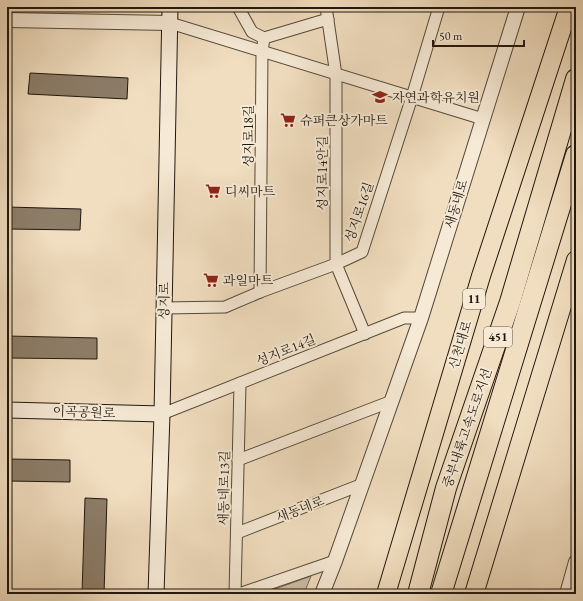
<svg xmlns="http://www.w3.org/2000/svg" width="583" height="601" viewBox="0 0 583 601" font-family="'EB Garamond','Noto Serif KR',serif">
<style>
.green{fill:#cebca2;stroke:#786a58}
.building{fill:#8d7e6a;stroke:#21170d}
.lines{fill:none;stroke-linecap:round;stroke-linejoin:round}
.minor-casing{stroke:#55493a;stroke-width:13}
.tertiary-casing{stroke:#55493a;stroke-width:16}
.secondary-casing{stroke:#21170d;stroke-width:17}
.trunk-casing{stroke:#21170d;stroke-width:20}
.motorway-casing{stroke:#21170d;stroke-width:22}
.minor{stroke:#f6ead6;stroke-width:11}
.tertiary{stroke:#f6ead6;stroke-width:14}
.secondary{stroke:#f6ead6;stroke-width:15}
.trunk{stroke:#f1dec0;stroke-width:18}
.motorway{stroke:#f1dec0;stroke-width:20}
.labels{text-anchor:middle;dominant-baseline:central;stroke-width:4;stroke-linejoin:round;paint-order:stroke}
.shield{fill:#f6ead6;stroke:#615649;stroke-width:1}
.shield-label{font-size:12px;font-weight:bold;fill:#21170d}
.poi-label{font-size:13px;fill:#21170d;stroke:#f6ead6;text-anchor:start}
.street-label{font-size:13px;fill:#21170d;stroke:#f6ead6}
</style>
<rect width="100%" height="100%" fill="#f1dec0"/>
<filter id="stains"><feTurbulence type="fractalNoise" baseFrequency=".005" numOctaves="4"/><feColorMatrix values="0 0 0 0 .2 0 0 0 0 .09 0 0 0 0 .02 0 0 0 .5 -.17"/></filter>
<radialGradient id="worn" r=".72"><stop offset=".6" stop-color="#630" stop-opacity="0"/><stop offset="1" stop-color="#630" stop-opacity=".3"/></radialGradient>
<path class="green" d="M311 576 304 594H261Z"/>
<g class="building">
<path d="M30 73 128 78 127 99 28 94Z"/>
<path d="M7 207 81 209 80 230 7 229Z"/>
<path d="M7 336 97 338V359L7 358Z"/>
<path d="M8 459 70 460V482L8 481Z"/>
<path d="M85 498 107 499 104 594H82Z"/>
</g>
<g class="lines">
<g class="minor-casing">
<g id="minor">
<path d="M238 7 252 32 264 38 262 52 260 292"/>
<path d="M326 7 336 75V264L365 334"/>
<path d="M170 23 483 119"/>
<path d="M264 38 328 19"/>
<path d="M164 308 225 307 260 292 336 264 362 252 412 97 439 7"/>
<path d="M162 414 404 318H421"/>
<path d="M238 460 392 401"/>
<path d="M237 533 363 484"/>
<path d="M235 594 240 383"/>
<path d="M239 594 335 561"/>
</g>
</g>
<g class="tertiary-casing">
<g id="tertiary">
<path d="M7 20 170 23"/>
<path d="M322 594 335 561 421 318 518 7"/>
<path d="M567 594 576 562"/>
</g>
</g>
<g class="secondary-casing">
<g id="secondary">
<path d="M7 410 162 414"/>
<path d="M156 594 162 414 170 7"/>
</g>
</g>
<g class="trunk-casing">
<g id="trunk">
<path d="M386 594 481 276 569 7"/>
<path d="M474 594 576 260"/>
</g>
</g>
<g class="motorway-casing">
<g id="motorway">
<path d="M418 594 446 488 510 302 576 79"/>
<path d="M441 594 576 155"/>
</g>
</g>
<use href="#minor" class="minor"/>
<use href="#tertiary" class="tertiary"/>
<use href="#secondary" class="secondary"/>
<use href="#trunk" class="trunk"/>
<use href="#motorway" class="motorway"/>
</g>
<defs>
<g id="school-bare" transform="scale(1.2)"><path d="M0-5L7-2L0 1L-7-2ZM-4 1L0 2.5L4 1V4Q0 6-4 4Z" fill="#8f2418" stroke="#f6ead6" stroke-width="2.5" paint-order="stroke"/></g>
<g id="supermarket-bare" transform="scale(1.2)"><path d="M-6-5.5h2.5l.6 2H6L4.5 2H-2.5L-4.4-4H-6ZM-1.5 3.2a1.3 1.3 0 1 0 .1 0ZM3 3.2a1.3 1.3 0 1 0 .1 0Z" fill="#8f2418" stroke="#f6ead6" stroke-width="2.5" paint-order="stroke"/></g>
</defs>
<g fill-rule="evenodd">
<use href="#school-bare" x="380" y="97"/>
<use href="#supermarket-bare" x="288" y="120"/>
<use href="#supermarket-bare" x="213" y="191"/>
<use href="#supermarket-bare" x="211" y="280"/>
</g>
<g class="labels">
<g class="shield">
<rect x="463" y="289" width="22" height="20" rx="3"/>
<rect x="484" y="327" width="28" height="20" rx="3"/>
</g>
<g class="shield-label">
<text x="474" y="299">11</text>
<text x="498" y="337">451</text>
</g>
<g class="poi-label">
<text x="392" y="97">자연과학유치원</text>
<text x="300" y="120">슈퍼큰상가마트</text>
<text x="225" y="191">디씨마트</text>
<text x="223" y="280">과일마트</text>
</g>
<g class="street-label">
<text transform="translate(248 136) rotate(-90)">성지로18길</text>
<text transform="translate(322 173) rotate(-90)">성지로14안길</text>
<text transform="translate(456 204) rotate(-73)">새동네로</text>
<text transform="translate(359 212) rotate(-71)">성지로16길</text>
<text transform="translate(164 301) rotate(-89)">성지로</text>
<text transform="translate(460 345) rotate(-73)">신천대로</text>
<text transform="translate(286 350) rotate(-22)">성지로14길</text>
<text transform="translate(84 412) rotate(2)">이곡공원로</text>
<text transform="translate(467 428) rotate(-71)">중부내륙고속도로지선</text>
<text transform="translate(224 488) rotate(-89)">새동네로13길</text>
<text transform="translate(300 509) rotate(-21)">새동네로</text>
</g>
</g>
<rect width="583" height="601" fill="none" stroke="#f1dec0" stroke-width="24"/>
<rect x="8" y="8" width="567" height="585" fill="none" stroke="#21170d" stroke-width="2"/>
<rect x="12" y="12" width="559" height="577" fill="none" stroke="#21170d"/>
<path d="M433 40v6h91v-6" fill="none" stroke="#21170d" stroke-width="2"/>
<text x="439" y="40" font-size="12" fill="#21170d" stroke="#f6ead6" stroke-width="3" paint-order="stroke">50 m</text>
<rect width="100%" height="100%" filter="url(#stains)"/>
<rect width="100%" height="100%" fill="url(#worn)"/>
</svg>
